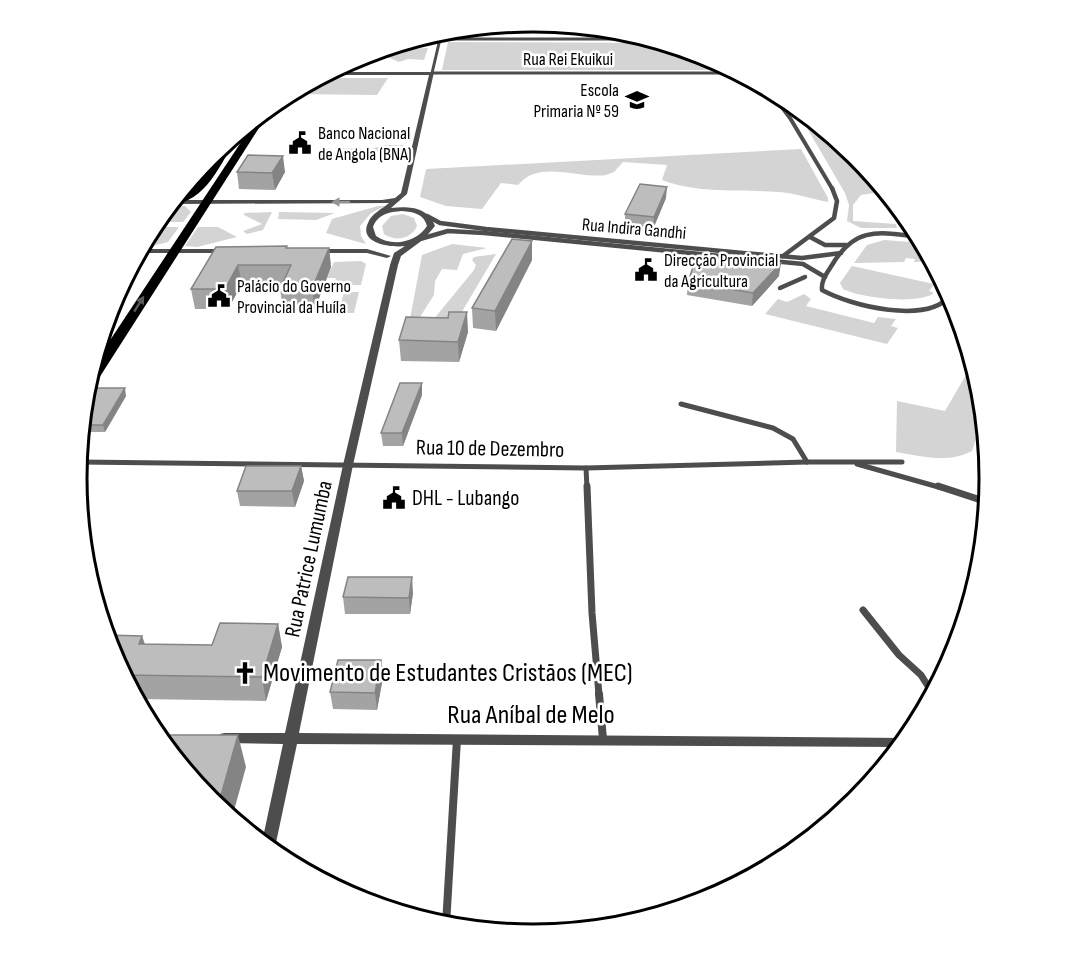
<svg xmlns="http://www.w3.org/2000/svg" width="1066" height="955" viewBox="0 0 1066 955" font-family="'Sofia Sans Condensed',sans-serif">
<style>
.green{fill:#d4d4d4}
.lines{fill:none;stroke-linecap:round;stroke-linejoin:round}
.minor-far5{stroke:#4d4d4d;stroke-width:3}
.minor-far4{stroke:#4d4d4d;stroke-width:4}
.minor-far3{stroke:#4d4d4d;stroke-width:4.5}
.minor-far2{stroke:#4d4d4d;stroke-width:5}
.minor-far1{stroke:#4d4d4d;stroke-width:7}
.minor{stroke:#4d4d4d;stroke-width:8}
.tertiary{fill:#4d4d4d;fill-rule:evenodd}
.primary{fill:#000;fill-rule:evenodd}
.wall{fill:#a3a3a3}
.shaded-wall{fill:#848484}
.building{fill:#bdbdbd;stroke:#848484;stroke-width:1.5}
.oneway{fill:#949494}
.oneway2{fill:#595959}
.labels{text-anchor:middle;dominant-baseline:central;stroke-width:5;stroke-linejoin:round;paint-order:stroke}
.far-street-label{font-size:18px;fill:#000;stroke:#fff}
.far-poi-label{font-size:18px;fill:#000;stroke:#fff;text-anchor:start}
.street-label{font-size:22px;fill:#000;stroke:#fff}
.poi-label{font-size:22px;fill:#000;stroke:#fff;text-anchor:start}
.near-poi-label{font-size:27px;fill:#000;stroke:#fff;text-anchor:start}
.near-street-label{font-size:27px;fill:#000;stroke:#fff}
.rim{fill:none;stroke:#000;stroke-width:3}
</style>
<rect width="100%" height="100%" fill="#fff"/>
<g class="green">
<path d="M448 42 665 43 708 56 734 70H442Z"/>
<path d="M428 48 424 60 408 59 399 62 380 54 396 49Z"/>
<path d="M317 78H388L377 95 289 94Z"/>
<path d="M807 128H824L856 155 886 191 861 195 853 205V221L896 224 897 228H861L847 221 849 205 845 193Z"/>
<path d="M386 145H404L400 161 329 160 338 148 370 149Z"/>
<path d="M801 149 828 198V202C811 199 795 193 778 192 739 189 699 194 662 180L667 165 623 162 614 172 606 175C577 179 539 159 518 185L501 183 482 209 446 206 420 197 426 169Z"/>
<path d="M169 205 185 206 191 212 183 222H155Z"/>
<path d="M378 206H385L371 213 360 226 361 236 366 244 326 233 332 219Z"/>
<path d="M272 212 263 230 247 234 243 231 262 224 244 215V213Z"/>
<path d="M279 212 335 213 316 220 278 219Z"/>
<path d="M403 214 414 218 417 226C411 239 396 242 384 234L382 226 391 216Z"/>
<path d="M152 227H179L168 242 148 247 149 232Z"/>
<path d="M198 227H218L237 237 197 247 185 246Z"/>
<path d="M884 240 923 243 932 261 914 262 915 259 906 258 904 262 854 263 867 245Z"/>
<path d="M452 244 487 248 463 254 457 270 442 269 435 281 434 295 418 320H433L474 270 476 265 472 260 474 257 496 254 450 332 409 324 422 255Z"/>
<path d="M361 261 366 264 361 285H334L336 278H327L334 262Z"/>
<path d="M852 266 934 284 929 291 934 293C918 305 861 298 843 289L840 283Z"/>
<path d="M344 292H359L354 313H338Z"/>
<path d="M804 294 811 299 806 306 874 323 878 317 896 319 891 326 898 328 887 344 765 314 778 299 787 302Z"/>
<path d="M973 363C985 403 986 412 972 451 948 464 921 456 896 452L897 401 945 411Z"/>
</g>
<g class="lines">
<g class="minor-far5">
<path d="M415 39H652"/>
<path d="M440 39 432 73H739"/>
</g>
<path class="minor-far4" d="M767 87 790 118 833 190"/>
<g class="minor-far3">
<path d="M427 216 440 223 486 229 743 253 802 258 841 253"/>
<path d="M810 237 825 245H846"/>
<path d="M919 237C879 232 855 226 832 265 827 273 821 280 822 290 851 306 927 325 951 295"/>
<path d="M420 239 448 231 484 233 803 264 825 277"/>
<path d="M783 256 834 218 837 201 832 188"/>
<path d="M780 288 805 277"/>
</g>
<g class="minor-far2">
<path d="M681 404 773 428 793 439 807 462"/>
<path d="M78 462 586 468 807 462H902"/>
<path d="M857 464 942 488"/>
<path d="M586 468 587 488"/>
</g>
<g class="minor-far1">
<path d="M587 486 592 613 599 695"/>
<path d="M938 486 987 502"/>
<path d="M863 610 899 655 921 675 933 694"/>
</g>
<g class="minor">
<path d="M599 694 603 739"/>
<path d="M446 925 457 739"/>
</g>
<g class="tertiary">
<path d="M327 72H434L407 194 391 208C409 206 428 207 435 226L424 239 401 256 398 265 353 465 299 733 907 738 899 747 297 744 274 852 262 842 283 744 225 743 220 742 218 738 220 734 225 733H285L343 465 390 265 394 253 405 246C392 248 358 244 368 223 371 214 382 209 389 203L174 204 171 203 174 200H382L395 198 401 193 429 75H322ZM402 211C414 212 424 214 427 226 416 243 392 247 376 236L373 227C378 214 389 212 402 211Z"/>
<path d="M140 249H229L233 251 229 253H138Z"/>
<path d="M313 249H367L391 256 387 258 367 253H316L312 251Z"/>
</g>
<g class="primary">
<path d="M271 105 272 107 250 142 92 389 85 393 91 369 259 115Z"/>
<path d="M236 134 237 136C222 162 205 205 169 204 176 196 188 193 196 185 212 170 217 146 236 134Z"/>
</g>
</g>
<g class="wall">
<path d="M526 22 524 32H502V24Z"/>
<path d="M588 26 607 28V33H588Z"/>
<path d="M237 172H285L275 190 239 189Z"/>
<path d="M666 198 653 229 625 227V214Z"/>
<path d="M532 241V260L496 331 473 328 472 308Z"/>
<path d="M287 246V248H329L331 267 315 309H283L280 289 282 284H242L228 309H195L191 289 216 247Z"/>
<path d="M779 276 752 306 687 295 688 282Z"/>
<path d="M448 318 468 332 459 362 401 361 399 340Z"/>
<path d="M422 383V395L403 446H383L381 433Z"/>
<path d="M126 396 105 432H81L83 410Z"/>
<path d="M301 466 304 481 295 507 240 506 237 491Z"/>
<path d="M413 593 410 614H345L343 597Z"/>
<path d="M278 624 282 647 266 701 136 699 111 652 142 636 145 644 212 645Z"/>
<path d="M381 660 383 677 377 710 333 709 330 692Z"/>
</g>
<g class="shaded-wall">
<path d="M283 156 285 172 275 190 272 173Z"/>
<path d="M667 187 666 198 653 229 654 217Z"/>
<path d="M532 241V260L496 331 495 311Z"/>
<path d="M329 248 331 267 315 309 312 289Z"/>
<path d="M781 263 779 276 752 306 753 293Z"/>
<path d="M238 265 242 284 228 309 225 289Z"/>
<path d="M467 312 468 332 459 362 458 342Z"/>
<path d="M422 383V395L403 446 402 433Z"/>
<path d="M125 388 126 396 105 432 103 425Z"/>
<path d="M301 466 304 481 295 507 292 491Z"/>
<path d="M412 577 413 593 410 614 409 598Z"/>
<path d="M278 624 282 647 266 701 262 677Z"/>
<path d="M142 636 149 659 139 644Z"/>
<path d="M381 660 383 677 377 710 375 693Z"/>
<path d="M238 735 246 767 232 818 218 806Z"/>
</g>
<g class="building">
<path d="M524 22V23L507 24Z"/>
<path d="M248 155 283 156 272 173 237 172Z"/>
<path d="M640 184 667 187 654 217 625 214Z"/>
<path d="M512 239 532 241 495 311 472 308Z"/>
<path d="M287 246 286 248H329L312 289H280L291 265H238L225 289H191L216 247Z"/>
<path d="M697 255 781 263 753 293 688 282Z"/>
<path d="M449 312H467L458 342 399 340 406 317 448 318Z"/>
<path d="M400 383H422L402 433H381Z"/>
<path d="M97 388H125L103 425H82L83 410Z"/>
<path d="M246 466H301L292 491H237Z"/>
<path d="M348 577H412L409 598 343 597Z"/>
<path d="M220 623 278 624 262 677 124 675 111 652 106 635 142 636 139 644 212 645Z"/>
<path d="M338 660H381L375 693 330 692Z"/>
<path d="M156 735H238L218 806 210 800Z"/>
</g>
<defs><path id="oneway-solid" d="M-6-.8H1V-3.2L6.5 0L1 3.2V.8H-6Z" transform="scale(1.5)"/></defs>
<use class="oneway" href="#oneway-solid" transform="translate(341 202) rotate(-180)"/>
<use class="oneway2" href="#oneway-solid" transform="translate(139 304) rotate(-58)"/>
<defs>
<g id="school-bare" transform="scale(1.8)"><path d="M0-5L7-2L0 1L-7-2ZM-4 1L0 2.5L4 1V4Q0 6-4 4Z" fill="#000" stroke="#fff" stroke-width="2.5" paint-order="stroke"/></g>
<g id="civic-bare" transform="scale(1.8)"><path d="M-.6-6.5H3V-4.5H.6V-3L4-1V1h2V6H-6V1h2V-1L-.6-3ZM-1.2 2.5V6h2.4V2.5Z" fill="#000" stroke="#fff" stroke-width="2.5" paint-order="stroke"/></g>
<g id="church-bare" transform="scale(1.8)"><path d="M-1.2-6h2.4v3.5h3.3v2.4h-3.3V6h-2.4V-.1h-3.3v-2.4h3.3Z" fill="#000" stroke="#fff" stroke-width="2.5" paint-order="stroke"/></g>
</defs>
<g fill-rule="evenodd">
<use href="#school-bare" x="637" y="100"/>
<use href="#civic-bare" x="300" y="143"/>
<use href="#civic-bare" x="646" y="270"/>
<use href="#civic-bare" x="219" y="296"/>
<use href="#civic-bare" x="394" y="498"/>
<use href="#church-bare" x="245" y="673"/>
</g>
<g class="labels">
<g class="far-street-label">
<text x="568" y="59">Rua Rei Ekuikui</text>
<text transform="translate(634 229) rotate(5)">Rua Indira Gandhi</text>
</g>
<g class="far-poi-label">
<text x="619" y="90" text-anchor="end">Escola<tspan x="619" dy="21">Primaria Nº 59</tspan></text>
<text x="318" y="133">Banco Nacional<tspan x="318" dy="21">de Angola (BNA)</tspan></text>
<text x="664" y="260">Direcção Provincial<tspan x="664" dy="21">da Agricultura</tspan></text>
<text x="237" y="286">Palácio do Governo<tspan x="237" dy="21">Provincial da Huíla</tspan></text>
</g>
<g class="street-label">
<text transform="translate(490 449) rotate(1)">Rua 10 de Dezembro</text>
<text transform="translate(309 559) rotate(-78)">Rua Patrice Lumumba</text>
</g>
<g class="poi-label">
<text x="412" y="498">DHL - Lubango</text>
</g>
<g class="near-poi-label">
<text x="263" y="673">Movimento de Estudantes Cristãos (MEC)</text>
</g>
<g class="near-street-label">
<text x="531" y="715">Rua Aníbal de Melo</text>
</g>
</g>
<path d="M0 0H1066V955H0ZM87 478a446 446 0 1 1 892 0a446 446 0 1 1-892 0Z" fill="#fff" fill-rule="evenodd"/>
<path class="rim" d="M87 478a446 446 0 1 1 892 0a446 446 0 1 1-892 0Z"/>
</svg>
